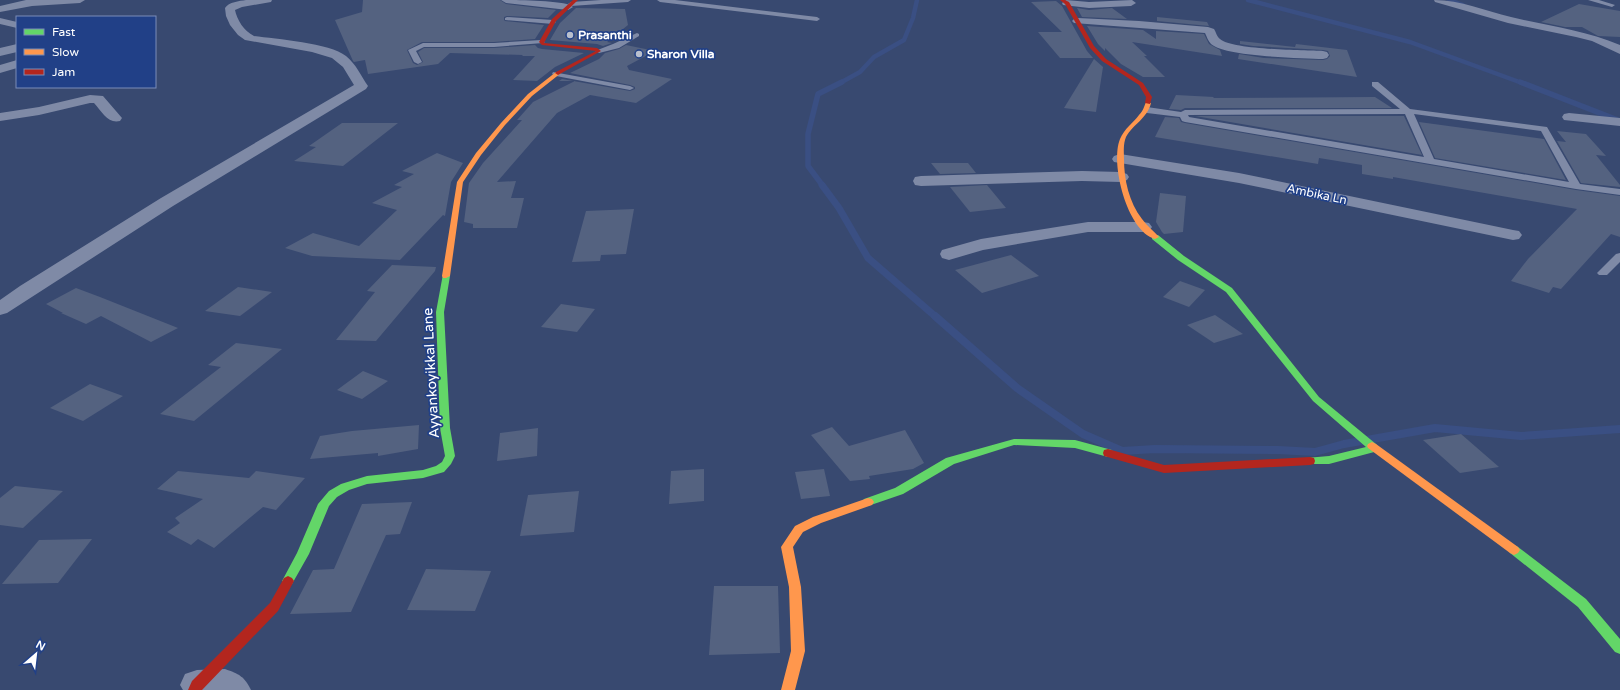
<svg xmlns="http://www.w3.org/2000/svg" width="1620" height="690" viewBox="0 0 1620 690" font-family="'Varela Round',sans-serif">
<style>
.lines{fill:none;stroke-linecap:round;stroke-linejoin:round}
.stream-far3{stroke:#3a4f83;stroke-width:4.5}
.stream-far2{stroke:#3a4f83;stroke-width:5.5}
.stream-far1{stroke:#3a4f83;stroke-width:7}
.stream{stroke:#3a4f83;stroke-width:8}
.building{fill:#546280}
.lane{fill:#7f8aa6;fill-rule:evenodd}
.street{fill:#7f8aa6;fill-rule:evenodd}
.fast{fill:#63d668;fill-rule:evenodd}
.slow{fill:#ff974d;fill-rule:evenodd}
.jam{fill:#b3261e;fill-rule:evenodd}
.poi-dot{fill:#b9bfcd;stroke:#214087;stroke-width:1.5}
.labels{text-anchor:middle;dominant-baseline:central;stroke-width:3.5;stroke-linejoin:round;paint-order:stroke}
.far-poi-label{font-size:12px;font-weight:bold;fill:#fff;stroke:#214087;text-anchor:start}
.far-street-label{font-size:12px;fill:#fff;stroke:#214087}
.street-label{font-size:14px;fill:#fff;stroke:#214087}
</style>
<rect width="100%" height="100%" fill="#384970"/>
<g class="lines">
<g class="stream-far3">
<path d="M1248 0 1410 42 1522 83"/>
<path d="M1449 0 1463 5"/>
<path d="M840 83 860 72 874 57 904 40 913 18 917 0"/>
</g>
<g class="stream-far2">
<path d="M1520 82 1620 121"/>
<path d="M823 186 808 166V134L818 94 842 82"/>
</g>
<path class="stream-far1" d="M822 185 839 208 868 258 936 317"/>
<path class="stream" d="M935 316 1017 388 1083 434 1122 451 1155 449 1278 450 1315 452 1344 444 1435 428 1521 436 1620 429"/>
</g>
<g class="building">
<path d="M363 0H500L506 4 556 10 548 18 507 16 504 17V20L505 21 544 25 535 39 494 42H422L407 50 413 63 417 65 423 62 418 52 424 48H494L535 45 538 48 542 49 584 53 555 67 537 81 513 80 535 56H522L523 55 450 53 438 64 368 74 365 60 354 62 353 61 335 20 362 12Z"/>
<path d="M1056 1 1062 6 1087 51 1093 58H1060L1038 32H1062L1031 2Z"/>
<path d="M1579 4 1620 11V37L1598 36 1582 27H1565L1541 22Z"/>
<path d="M576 8 625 9 628 25 607 42 612 43 603 46 597 44 550 40 560 23Z"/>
<path d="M1077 8 1089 10 1112 8 1127 19 1082 17Z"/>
<path d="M1157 17 1207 22 1209 26 1157 21Z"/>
<path d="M1087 26 1143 30 1156 39V31L1204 34 1209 44 1220 50 1222 56 1132 42 1147 56H1144L1165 77H1143L1121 64 1105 48V51L1098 44Z"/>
<path d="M1240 41 1295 47 1296 44 1347 50 1357 77 1238 59 1239 54 1264 58 1323 60 1327 59 1330 56 1328 51 1323 50 1253 46 1240 44Z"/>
<path d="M626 45 655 51 627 66 629 70 672 79 636 103 590 95 557 113 497 182 516 181 511 198H524L517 228H473V224L464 222 469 183 483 163 522 120H517L533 102 575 81H559L562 79 630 91 635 89V87L630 85 570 73 599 59 605 53 619 49Z"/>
<path d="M1094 59 1103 67 1096 112 1064 108Z"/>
<path d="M1176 95 1214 97 1213 98 1375 97 1392 108H1185L1181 110 1169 109Z"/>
<path d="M1195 116H1404L1422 155Z"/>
<path d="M1165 117 1179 118 1181 122 1185 123 1576 190 1620 196V237L1611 234 1561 289 1553 287 1549 293 1511 281 1528 259 1577 209 1393 177V179L1362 174V165L1319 158 1318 164 1155 137Z"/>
<path d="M1419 122 1544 139 1566 180 1435 158Z"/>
<path d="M342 123H398L343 166 294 161 316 147 309 146Z"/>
<path d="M1557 131 1586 134 1606 156 1596 155 1620 185V187L1581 183 1557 141 1566 142Z"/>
<path d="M437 153 463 163 451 182 445 216 443 215 400 260 312 256 285 248 313 233 359 246 397 210 372 203 402 187 394 185 414 174 402 171Z"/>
<path d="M931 163H968L976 173 940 174Z"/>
<path d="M987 185 1006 208 970 212 950 187Z"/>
<path d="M1160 193 1186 196 1183 232 1164 234 1162 232 1156 222Z"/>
<path d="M634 209 626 254 601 255 600 261 572 262 586 211Z"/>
<path d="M1011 255 1039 276 982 293 955 270Z"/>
<path d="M392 265 436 267 435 271 376 341 336 340 375 292 367 291Z"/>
<path d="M1180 281 1205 290 1189 307 1163 297Z"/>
<path d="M238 287 272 292 240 316 205 311Z"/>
<path d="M76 288 100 297 178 328 151 342 101 316 86 324 61 313H63L46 304Z"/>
<path d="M561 304 595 309 577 332 541 327Z"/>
<path d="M1215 315 1243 334 1214 343 1187 325Z"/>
<path d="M236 343 282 349 194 421 160 414 221 367 208 365Z"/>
<path d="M363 371 388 381 362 399 337 390Z"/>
<path d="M90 384 123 396 83 421 50 408Z"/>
<path d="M419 425 418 449 378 456V453L310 459 320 436 352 431Z"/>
<path d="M832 427 849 446 905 430 924 463 913 469 869 476 870 479 850 481 811 435Z"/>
<path d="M538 428 537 456 497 461 500 433Z"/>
<path d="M1461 434 1499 467 1460 473 1423 440Z"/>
<path d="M704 469V501L669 504 671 471Z"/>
<path d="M824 469 830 496 801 499 795 472Z"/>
<path d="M178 471 249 478 256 471 305 478 276 510 263 507 214 548 198 539 191 545 167 532 180 523 175 518 203 499 157 489Z"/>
<path d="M15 486 63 491 23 528 0 525V498Z"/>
<path d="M579 491 574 532 520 536 528 495Z"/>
<path d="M412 502 400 534 386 535 351 612 290 614 313 570 334 569 362 504Z"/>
<path d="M92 539 58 583 2 584 39 540Z"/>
<path d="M426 569 491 571 475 611 407 610Z"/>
<path d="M714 586H778L780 653 709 655Z"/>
</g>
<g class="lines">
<g class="lane">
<path d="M601 0H631L628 2 571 6 568 4 571 2Z"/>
<path d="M657 0H675L817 17 820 19 817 21 660 2Z"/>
<path d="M1588 0H1599L1615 5 1612 7Z"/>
<path d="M507 17 553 20 556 22 553 24 505 20V18Z"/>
<path d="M637 33 639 34V36L619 48 599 53 595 51 613 44Z"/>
<path d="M541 40 545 42 543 43 494 47H424L416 51 422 62 418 64 414 62 408 50 423 43H494Z"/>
<path d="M553 72 630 86 634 88 630 90 556 76 552 74Z"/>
<path d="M1372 82H1378L1410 109 1547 127 1580 184 1620 189V195L1576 189 1185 122 1182 121 1180 117 1147 113 1143 110 1147 107 1181 112 1185 110 1400 109 1372 86ZM1405 114 1424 157 1189 117 1188 115ZM1414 114 1541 131 1569 182 1434 159Z"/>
<path d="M1620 253V262L1607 275H1599L1597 273 1616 254Z"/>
</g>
<g class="street">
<path d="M26 0H85L80 3 32 6 0 12V6Z"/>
<path d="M246 0H272L271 2 242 7 235 10C237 20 244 31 254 36 276 39 330 43 346 56 356 64 361 76 368 86L366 89 173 206 7 313 0 315V300L20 286 161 198 354 85 343 67 332 58 312 52 245 40 238 35 230 25 226 16 225 8C229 2 239 1 246 0Z"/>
<path d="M501 0C513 0 567 0 573 7L568 10 506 3Z"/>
<path d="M1066 0 1089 2 1132 0 1136 3 1131 6 1089 8 1063 5 1062 3Z"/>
<path d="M1434 0C1461 0 1485 11 1511 17 1548 26 1585 30 1620 45V54L1592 41 1576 37 1508 23 1435 2Z"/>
<path d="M0 18 17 22V28L0 24Z"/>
<path d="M1078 18 1139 21 1208 27 1214 29C1216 32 1217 37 1220 39 1232 50 1304 50 1323 51L1327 52 1329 55 1327 58 1323 59C1301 58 1226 57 1211 44 1208 41 1207 37 1205 33L1074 23 1072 21 1074 19Z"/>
<path d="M17 44V52L0 56V48Z"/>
<path d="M17 60V68L0 73V65Z"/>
<path d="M90 95 103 96 122 118 120 121C108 124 102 112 94 103H90L39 115 0 121V113L39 107Z"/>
<path d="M1569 113 1620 118V126L1564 120 1562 117 1564 114Z"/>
<path d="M1120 154 1239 173 1513 230 1519 231 1522 235 1519 239 1513 240 1239 183 1114 162 1112 159 1114 156Z"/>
<path d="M1082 171 1121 172 1127 174 1129 177 1127 180 1121 182 1082 181 921 186 915 185 913 181 915 177 921 176Z"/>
<path d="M1088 222H1143L1149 223 1152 227 1149 231 1143 232H1088L983 250 949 260 942 258 940 254 942 250 981 239Z"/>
<path d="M225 669C239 674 244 676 251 690H183L180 685 185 674 197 670Z"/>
</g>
<g class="fast">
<path d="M1152 235H1158L1184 256 1232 288 1319 397 1376 444 1379 448 1378 451 1329 464H1306L1305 461 1306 458 1329 456 1366 447 1313 401 1226 292 1178 260 1152 239Z"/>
<path d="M443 274H446L450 276 444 312 450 428 455 456 451 464 444 472 423 478 367 484 349 490 337 497 329 506 309 554 292 584 288 586 284 584 282 581 297 553 318 504 329 491 341 484 367 476 423 470 436 466 442 462 445 456 440 428 436 312Z"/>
<path d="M1014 439 1075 440 1112 450 1113 453 1112 456 1108 457 1075 448 1014 445 954 464 903 494 868 506 864 505 862 502 864 499 895 488 946 458Z"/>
<path d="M1514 545 1518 547 1586 599 1620 639V654L1615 652 1578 607 1510 553 1508 550 1510 547Z"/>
</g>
<g class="slow">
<path d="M556 72 561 73 532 96 505 125 481 155 463 182 450 276 446 278H443L442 276 457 182 476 153 501 123 528 94Z"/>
<path d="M1146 102 1151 103C1147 119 1133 124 1126 137 1123 144 1124 152 1124 159 1124 180 1129 202 1142 219 1147 226 1154 231 1159 237L1155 239C1127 231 1110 163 1120 139 1124 129 1133 123 1139 115 1143 111 1144 107 1146 102Z"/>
<path d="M1372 442 1376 444 1518 547 1520 550 1518 553 1514 555 1510 553 1368 448 1367 446 1368 444Z"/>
<path d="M868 498 872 499 874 502 872 505 821 523 803 532 793 547 801 587 805 651 795 690H781L791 651 789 587 781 547 795 526 813 517Z"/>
</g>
<g class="jam">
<path d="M573 0H578L556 21 544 43 597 48 601 51 558 75 555 73 556 72 596 51 542 45 539 42 552 19Z"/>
<path d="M1060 0H1065L1069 2 1094 46 1106 59 1143 83 1152 97 1150 104 1145 103 1146 97 1139 85 1102 61 1090 48 1065 4Z"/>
<path d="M1108 449 1164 465 1310 457 1314 458 1315 461 1314 464 1310 465 1164 473 1104 456 1103 453 1104 450Z"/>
<path d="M288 576 292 578 294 581 278 611 202 690H188L192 681 270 603 284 578Z"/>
</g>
</g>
<g class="poi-dot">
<circle cx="570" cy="35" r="4"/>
<circle cx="639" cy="54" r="4"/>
</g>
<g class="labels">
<g class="far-poi-label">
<text x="578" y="35">Prasanthi</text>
<text x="647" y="54">Sharon Villa</text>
</g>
<g class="far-street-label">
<text transform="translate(1317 194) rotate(12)">Ambika Ln</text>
</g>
<g class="street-label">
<text transform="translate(431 373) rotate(-93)">Ayyankoyikkal Lane</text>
</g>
</g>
<rect x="16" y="16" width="140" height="72" fill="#214087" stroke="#7a8cb7"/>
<rect x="24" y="29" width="20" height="6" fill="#63d668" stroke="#7a8cb7"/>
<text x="52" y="36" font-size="12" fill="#ffffff">Fast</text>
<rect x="24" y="49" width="20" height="6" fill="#ff974d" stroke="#7a8cb7"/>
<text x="52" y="56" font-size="12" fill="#ffffff">Slow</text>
<rect x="24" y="69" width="20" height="6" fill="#b3261e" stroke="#7a8cb7"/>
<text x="52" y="76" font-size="12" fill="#ffffff">Jam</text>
<g transform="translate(36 654) rotate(28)" stroke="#214087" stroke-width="3" paint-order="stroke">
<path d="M0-3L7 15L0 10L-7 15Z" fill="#ffffff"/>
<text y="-6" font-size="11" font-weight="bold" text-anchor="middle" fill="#ffffff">N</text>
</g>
</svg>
